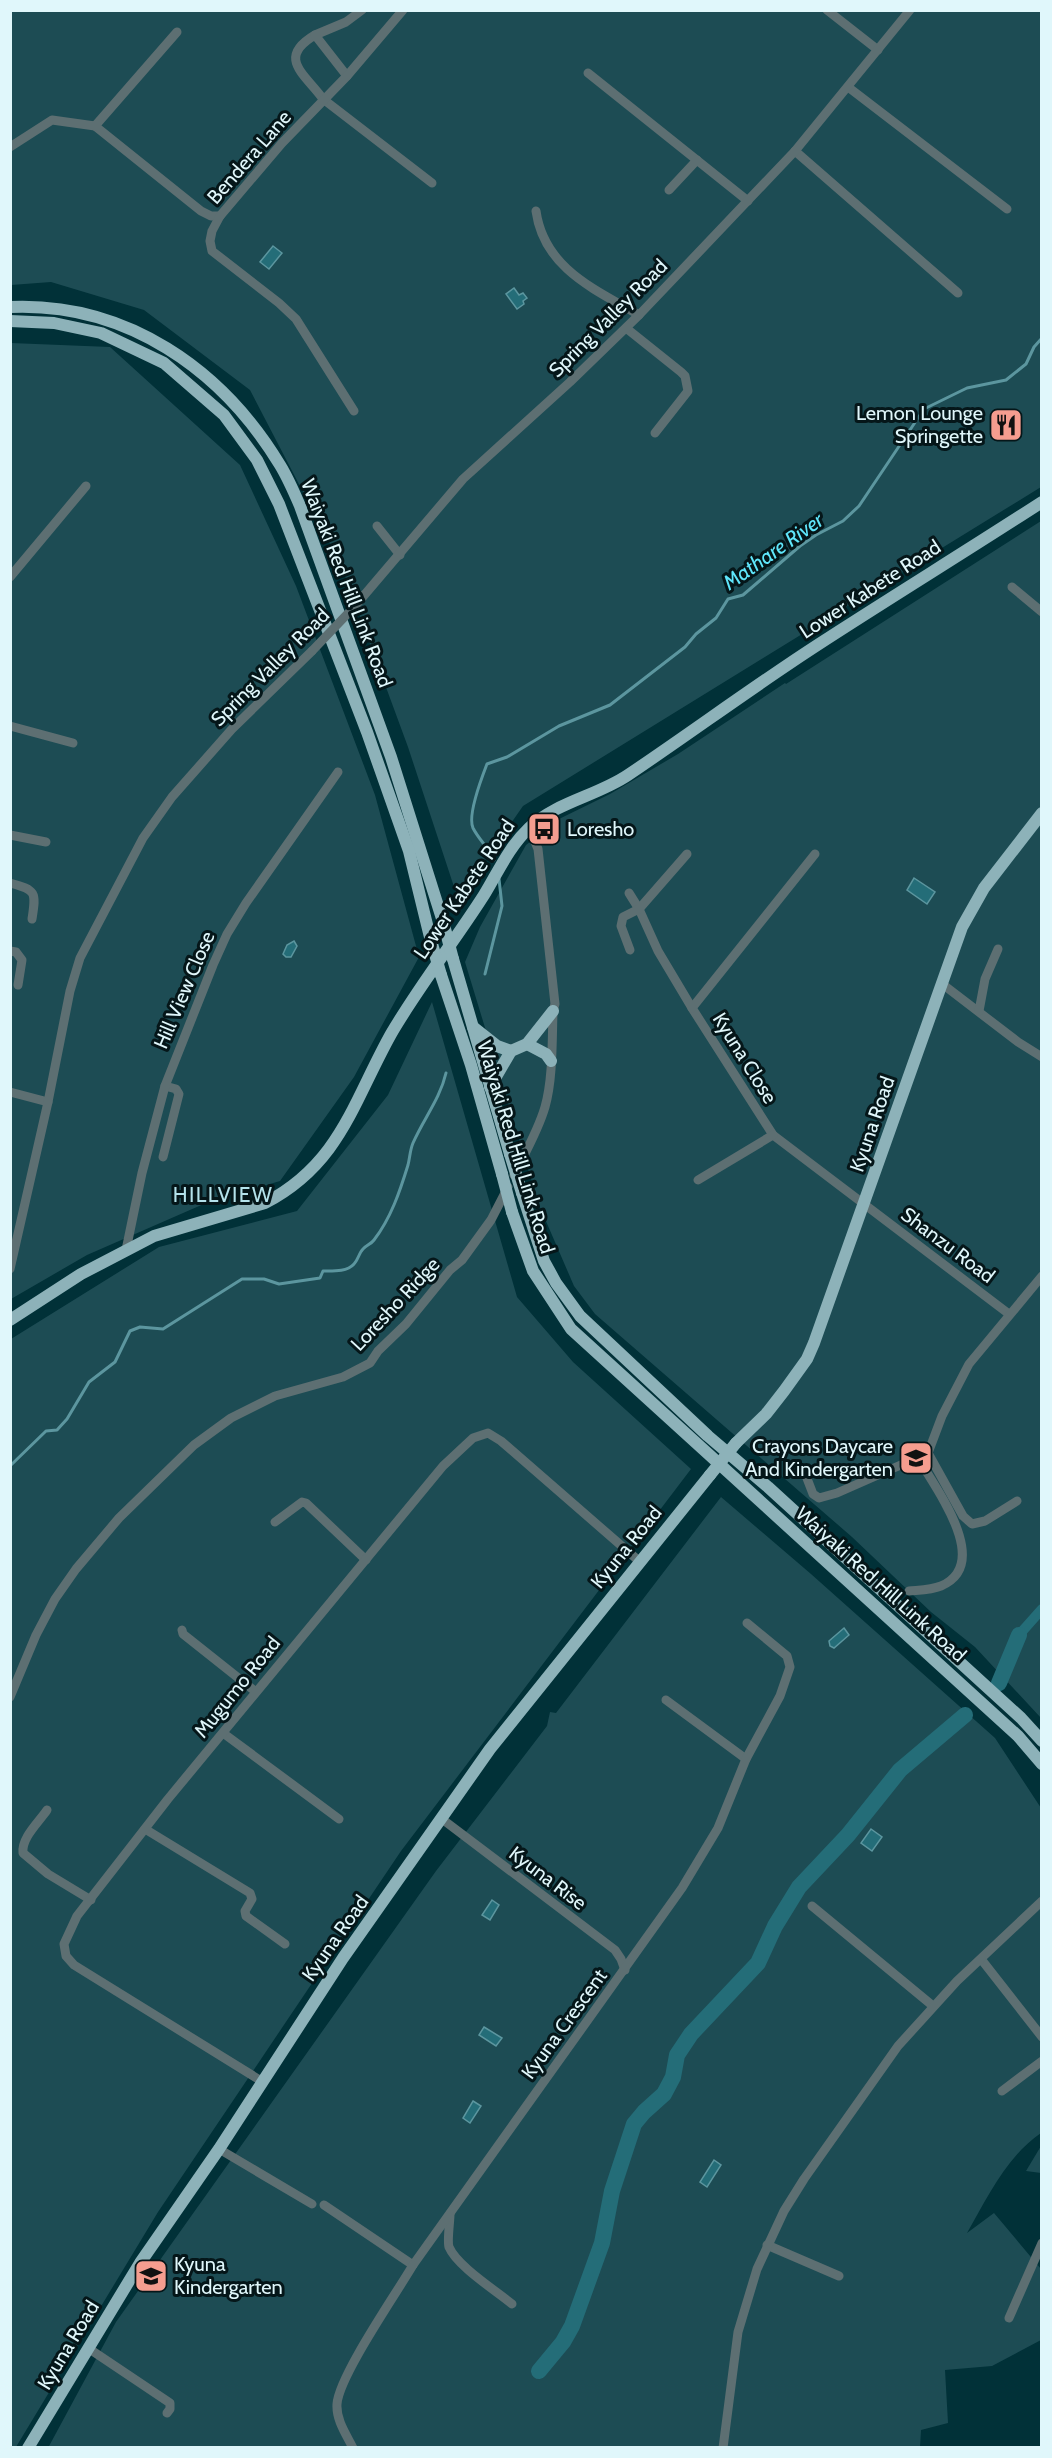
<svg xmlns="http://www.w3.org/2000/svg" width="1052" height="2458" viewBox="0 0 1052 2458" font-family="Cabin,sans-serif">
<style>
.green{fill:#1d4c54}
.water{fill:#246d78;stroke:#5c969f;stroke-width:1.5}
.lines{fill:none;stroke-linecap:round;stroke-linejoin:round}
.stream{stroke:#5c969f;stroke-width:3}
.canal{stroke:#246d78;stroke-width:10}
.river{stroke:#246d78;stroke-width:16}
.minor{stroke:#5d6f72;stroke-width:9}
.major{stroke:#8db2b9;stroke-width:12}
.minor-bridge{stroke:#5d6f72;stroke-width:9}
.major-bridge{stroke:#8db2b9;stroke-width:12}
.labels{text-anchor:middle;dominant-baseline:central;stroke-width:6;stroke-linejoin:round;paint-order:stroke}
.street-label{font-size:20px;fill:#e0f7fb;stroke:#051619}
.poi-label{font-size:20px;fill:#e0f7fb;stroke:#051619;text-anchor:end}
.water-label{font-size:21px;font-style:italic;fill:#5fe6fb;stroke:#051619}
.neighbourhood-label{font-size:21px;letter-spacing:1.5px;fill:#b4e2eb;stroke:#051619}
</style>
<rect width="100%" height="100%" fill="#013138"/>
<g class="green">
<path d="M10 11H1041V487L523 806 458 899 408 747 341 565 250 390 144 310 51 282 11 285Z"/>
<path d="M11 343 110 347 240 465 296 586 375 795 419 957 354 1077 280 1181 206 1203 87 1255 11 1299Z"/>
<path d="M1041 521V1718L975 1647 931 1612 852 1537 595 1314 574 1286 539 1205 465 962 480 927 526 845 559 819 610 794 678 754 785 683 786 684Z"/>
<path d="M432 1002 517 1297 573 1362 691 1469 401 1851 158 2212 16 2447H11V1339L159 1247 297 1211 388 1095Z"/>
<path d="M721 1497 811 1574 995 1738 1041 1808V2133C1007 2156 987 2198 967 2233L994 2213 1041 2269V2340L992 2366 945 2370 948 2423 921 2430 920 2447 48 2448 116 2322 436 1871 547 1726 550 1712 556 1713Z"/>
<path d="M1041 2146V2173L1026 2171Z"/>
</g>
<g class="water">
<path d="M273 246 282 253 269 269 260 262Z"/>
<path d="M514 288 519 295 523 293 527 298 523 301 524 304 517 309 506 294Z"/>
<path d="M914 878 935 892 927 904 907 890Z"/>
<path d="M294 941 297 946 291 957H286L283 954 287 945Z"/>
<path d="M844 1628 849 1635 834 1648 830 1646 829 1641Z"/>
<path d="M871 1829 882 1837 872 1851 861 1843Z"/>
<path d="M492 1900 499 1905 490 1920 482 1915Z"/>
<path d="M484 2027 502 2038 496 2046 479 2035Z"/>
<path d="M473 2101 481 2106 470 2123 463 2118Z"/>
<path d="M714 2160 721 2165 707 2187 700 2182Z"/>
</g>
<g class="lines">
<g class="stream">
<path d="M494 860C489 848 479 840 473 828 467 815 482 777 487 764L507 757 559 726 610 705 685 647 696 634 716 618 728 599 743 595 800 546 816 535 843 521 859 506 924 409 967 388 1006 380 1026 364 1034 347 1042 338"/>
<path d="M485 974 502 906 499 879"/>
<path d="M10 1466 46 1431 57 1430 67 1419 89 1382 115 1362 130 1331 140 1327 163 1329 242 1279H264L279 1284 320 1278 323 1271C333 1271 347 1272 354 1264 358 1260 359 1253 363 1249 367 1245 371 1244 374 1240 391 1218 400 1191 408 1165 410 1157 410 1150 413 1143 424 1118 440 1099 446 1073"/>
</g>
<path class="canal" d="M1019 1635 1042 1609"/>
<g class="river">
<path d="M999 1683 1019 1635"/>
<path d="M539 2371 563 2342 572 2326 602 2243 612 2191 634 2124 644 2112 664 2094 673 2077 677 2055 691 2034 758 1963 775 1926 799 1887 848 1835 900 1770 965 1715"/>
</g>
<g class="minor">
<path d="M827 10 878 50"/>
<path d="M315 35C276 58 305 74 323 99L432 183"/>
<path d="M588 73 748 201"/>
<path d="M347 76 315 35 346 22 362 10"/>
<path d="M848 87 1007 209"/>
<path d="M95 126 201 211 211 216H220"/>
<path d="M10 147 52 120 95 126 177 32"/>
<path d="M795 151 958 293"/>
<path d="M669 190 697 160"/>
<path d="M536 211C544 268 594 289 639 315"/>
<path d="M626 328 681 372 685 376 688 391 655 433"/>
<path d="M354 411 296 319 279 303 212 251 210 241 212 231 220 216 282 143 347 76 403 10"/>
<path d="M377 526 400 555"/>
<path d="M10 577 86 486"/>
<path d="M1012 587 1042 612"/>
<path d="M355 606 463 479 570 382 639 315 795 151 910 10"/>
<path d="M10 726 73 743"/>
<path d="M10 835 46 842"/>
<path d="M815 854 692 1008 773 1135 1009 1314"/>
<path d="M10 883C37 890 36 893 32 919"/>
<path d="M629 893 639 909 658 951 692 1008"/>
<path d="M630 950 621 926 623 917 639 909 687 854"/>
<path d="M10 951 16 952 22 960 18 985"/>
<path d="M941 983 1018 1042 1042 1057"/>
<path d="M979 1011 985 979 998 949"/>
<path d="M10 1092 48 1102"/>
<path d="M163 1157 179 1094 176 1089 165 1086"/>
<path d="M514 1175C525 1153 538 1131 545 1107 553 1079 552 1041 553 1011L555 1004 538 849 529 827"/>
<path d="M698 1180 773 1135"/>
<path d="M126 1250 142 1173 165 1086 213 965 227 934 246 903 338 772"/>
<path d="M10 1269 48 1102 70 991 80 958 143 838 172 797 232 729 312 651"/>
<path d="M928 1453 963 1516 972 1524 985 1521 1017 1501"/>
<path d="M803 1468 813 1494 819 1498 837 1493 928 1453 942 1416 969 1364 1042 1276"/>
<path d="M275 1522 302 1502 306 1503 366 1560"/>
<path d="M909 1591C919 1590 931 1590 941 1586 993 1564 936 1489 918 1458"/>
<path d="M182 1630 183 1634 256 1692"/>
<path d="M10 1697 36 1635 55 1599 76 1569 119 1518 194 1445 231 1418 275 1396 343 1377 370 1363 378 1351 406 1324 450 1270 462 1260 491 1220 508 1187"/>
<path d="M666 1700 746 1759"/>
<path d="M223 1733 339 1819"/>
<path d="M47 1810C39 1822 21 1838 23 1853L48 1874 91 1900"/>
<path d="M442 1819 615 1950 621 1959 625 1970"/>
<path d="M145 1829 250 1893 252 1899 245 1911 246 1916 285 1944"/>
<path d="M812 1906 933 2006"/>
<path d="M981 1959 1042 2037"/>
<path d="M263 2082 74 1965 66 1956 64 1944 77 1916 168 1799 443 1466 473 1438 488 1433 501 1441 639 1561"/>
<path d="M1002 2091 1042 2061"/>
<path d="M219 2149 312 2204"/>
<path d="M324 2205 413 2265"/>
<path d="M450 2214C450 2222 447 2241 449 2247 457 2266 495 2290 512 2304"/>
<path d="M767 2245 839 2276"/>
<path d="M1009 2318 1042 2243"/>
<path d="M88 2348 170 2403V2409L167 2413"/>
<path d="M353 2448C346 2434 336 2420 337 2404 339 2376 396 2294 413 2265L682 1888 718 1828 746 1759 780 1696 790 1667 787 1656 747 1623"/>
<path d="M723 2448 738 2332 757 2269 784 2211 804 2179 898 2046 957 1981 1042 1901"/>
</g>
<g class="major">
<path d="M10 307C126 302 222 369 280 465 288 478 294 492 300 506L391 757 444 925"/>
<path d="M10 321 54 323 101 333 164 363 224 415 257 460 279 504 367 732 409 851 430 937"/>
<path d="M453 959 510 1154"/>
<path d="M441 975 471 1065 502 1174"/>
<path d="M473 1027 497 1046 511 1051"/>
<path d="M527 1044 546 1054 551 1061"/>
<path d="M490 1087 511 1051 527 1044 553 1011"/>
<path d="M522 1193 544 1261 556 1283 580 1316 708 1436 768 1487 1021 1718 1042 1741"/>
<path d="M512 1212 533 1271 571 1329 1018 1736 1042 1764"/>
<path d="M10 1320 81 1274 154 1236 265 1203C340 1164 353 1102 391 1034 419 986 454 942 484 895 498 872 509 847 529 828 556 802 597 796 628 775 692 732 754 686 819 644 893 596 968 550 1042 502"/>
<path d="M736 1443 766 1414 784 1391 807 1359 814 1343 962 927 984 888 1042 813"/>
<path d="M28 2448 140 2263 219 2149 343 1958 490 1749 710 1475"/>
</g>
<path class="minor-bridge" d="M312 651 355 606"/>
<g class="major-bridge">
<path d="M444 925 453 959"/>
<path d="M430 937 441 975"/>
<path d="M510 1154 522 1193"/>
<path d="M502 1174 512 1212"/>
<path d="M710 1475 736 1443"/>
</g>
</g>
<defs>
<g id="restaurant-square" transform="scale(1.725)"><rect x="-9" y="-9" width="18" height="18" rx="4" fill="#f59d8f" stroke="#051619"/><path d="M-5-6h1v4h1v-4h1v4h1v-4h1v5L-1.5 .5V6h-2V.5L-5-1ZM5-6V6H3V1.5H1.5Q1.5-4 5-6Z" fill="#111"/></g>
<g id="bus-square" transform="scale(1.725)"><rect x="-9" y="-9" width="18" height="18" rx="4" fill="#f59d8f" stroke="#051619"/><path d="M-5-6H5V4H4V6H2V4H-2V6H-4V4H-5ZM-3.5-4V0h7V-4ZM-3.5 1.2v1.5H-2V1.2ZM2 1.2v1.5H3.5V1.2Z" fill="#111"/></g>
<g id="school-square" transform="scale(1.725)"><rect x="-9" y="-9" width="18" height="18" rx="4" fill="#f59d8f" stroke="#051619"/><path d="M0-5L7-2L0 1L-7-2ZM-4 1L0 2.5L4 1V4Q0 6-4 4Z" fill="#111"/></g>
</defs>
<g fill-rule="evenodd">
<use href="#restaurant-square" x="1006" y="425"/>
<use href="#bus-square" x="544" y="829"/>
<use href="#school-square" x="916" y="1458"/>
<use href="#school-square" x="151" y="2276"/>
</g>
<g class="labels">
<g class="street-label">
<text transform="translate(249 157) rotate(-49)">Bendera Lane</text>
<text transform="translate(608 318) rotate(-45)">Spring Valley Road</text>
<text transform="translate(347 583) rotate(69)">Waiyaki Red Hill Link Road</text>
<text transform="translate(870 589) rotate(-33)">Lower Kabete Road</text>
<text transform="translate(270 667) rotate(-45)">Spring Valley Road</text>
<text transform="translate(464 889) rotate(-56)">Lower Kabete Road</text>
<text transform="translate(184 990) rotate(-67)">Hill View Close</text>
<text transform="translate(745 1058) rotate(58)">Kyuna Close</text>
<text transform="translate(872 1124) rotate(-71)">Kyuna Road</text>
<text transform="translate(516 1147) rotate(73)">Waiyaki Red Hill Link Road</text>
<text transform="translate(948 1245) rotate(37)">Shanzu Road</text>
<text transform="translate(395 1304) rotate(-47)">Loresho Ridge</text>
<text transform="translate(626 1547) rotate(-51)">Kyuna Road</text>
<text transform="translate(881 1584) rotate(42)">Waiyaki Red Hill Link Road</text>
<text transform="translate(237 1687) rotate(-51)">Mugumo Road</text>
<text transform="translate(548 1878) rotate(37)">Kyuna Rise</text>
<text transform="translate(335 1938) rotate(-55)">Kyuna Road</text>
<text transform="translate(564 2024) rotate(-54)">Kyuna Crescent</text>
<text transform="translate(68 2345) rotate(-59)">Kyuna Road</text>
</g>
<g class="poi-label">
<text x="983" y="413">Lemon Lounge<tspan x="983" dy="23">Springette</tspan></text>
<text x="567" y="829" text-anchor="start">Loresho</text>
<text x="893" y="1446">Crayons Daycare<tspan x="893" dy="23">And Kindergarten</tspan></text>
<text x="174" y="2264" text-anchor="start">Kyuna<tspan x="174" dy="23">Kindergarten</tspan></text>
</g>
<g class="water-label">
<text transform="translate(773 551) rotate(-35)">Mathare River</text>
</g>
<g class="neighbourhood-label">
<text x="223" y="1194">HILLVIEW</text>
</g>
</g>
<rect width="1052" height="2458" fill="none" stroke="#e0f7fb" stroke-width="24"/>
</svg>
